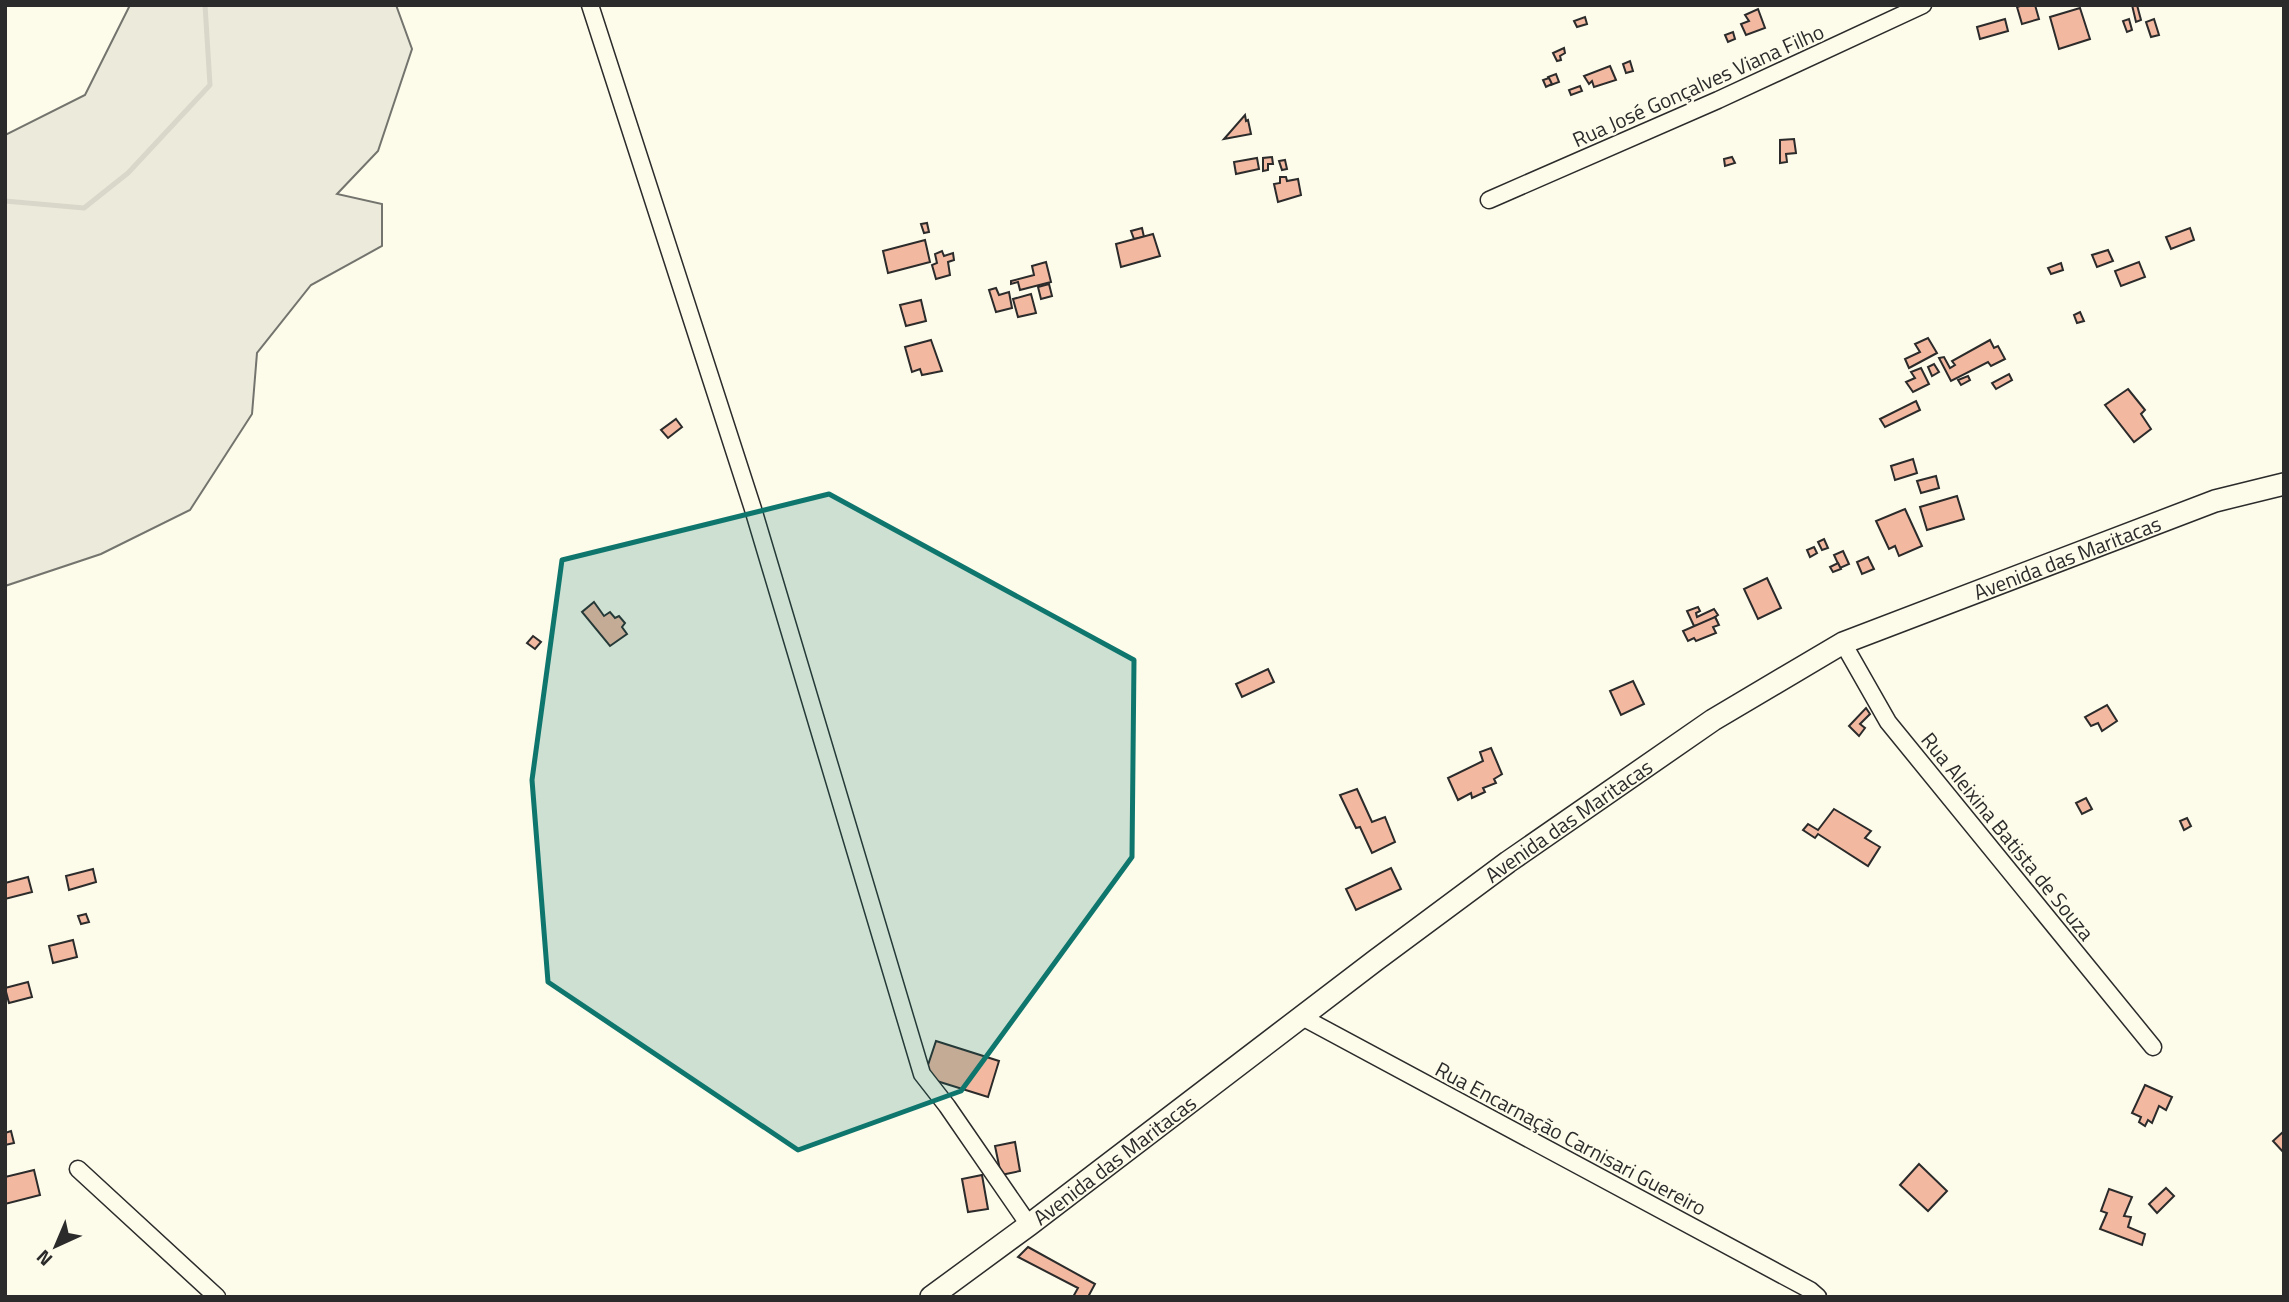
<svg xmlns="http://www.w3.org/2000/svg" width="2289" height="1302" viewBox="0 0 2289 1302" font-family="'Titillium Web',sans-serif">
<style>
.green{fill:#ecebdb;stroke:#74746e;stroke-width:2}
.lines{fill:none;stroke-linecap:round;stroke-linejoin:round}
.stream{stroke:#d8d7c9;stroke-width:5}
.building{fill:#f2b8a0;stroke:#2b2b2b;stroke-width:2}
.minor-casing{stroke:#2b2b2b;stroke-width:19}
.tertiary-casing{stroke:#2b2b2b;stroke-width:24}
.minor{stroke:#fdfbea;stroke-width:16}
.tertiary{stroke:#fdfbea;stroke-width:21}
.marked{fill:#0f766e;fill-opacity:0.2;stroke:#0f766e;stroke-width:5;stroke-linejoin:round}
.labels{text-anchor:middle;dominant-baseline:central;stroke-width:5;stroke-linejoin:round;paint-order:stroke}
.street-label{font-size:21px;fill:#2b2b2b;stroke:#fdfbea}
</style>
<rect width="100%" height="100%" fill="#fdfbea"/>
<path class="green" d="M130 5H396L412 49 378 151 337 194 382 204V246L311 285 257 353 252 414 190 510 101 554 5 586V135L85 95Z"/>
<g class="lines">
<path class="stream" d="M5 201 84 208 128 173 210 85 205 5"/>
</g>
<g class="building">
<path d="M2023 5H2035L2039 19 2022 24 2017 7Z"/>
<path d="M2132 5H2137L2141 20 2136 22Z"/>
<path d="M2080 8 2090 39 2059 49 2050 17Z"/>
<path d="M1758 9 1765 28 1746 35 1741 24 1749 21 1745 15Z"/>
<path d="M1585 17 1587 24 1577 27 1574 21Z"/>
<path d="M2005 19 2008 31 1980 39 1977 27Z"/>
<path d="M2129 19 2132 30 2127 32 2123 21Z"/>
<path d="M2154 19 2159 35 2151 37 2146 22Z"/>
<path d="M1733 32 1735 39 1728 42 1725 35Z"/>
<path d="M1564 48 1565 53 1560 56 1561 60 1557 61 1553 53Z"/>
<path d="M1630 61 1633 71 1626 73 1623 64Z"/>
<path d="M1610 66 1616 80 1594 87 1592 81 1589 84 1584 76Z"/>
<path d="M1556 74 1559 82 1551 85 1548 77Z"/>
<path d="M1549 78 1552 84 1546 87 1543 80Z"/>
<path d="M1580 86 1582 91 1571 95 1569 90Z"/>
<path d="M1245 115 1246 121 1248 120 1251 134 1224 139Z"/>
<path d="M1794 139 1796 153 1786 154 1787 162 1780 163V140Z"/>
<path d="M1272 157 1273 164H1268V170L1263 171V158Z"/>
<path d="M1732 157 1735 163 1725 166 1724 159Z"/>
<path d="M1257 158 1259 169 1236 174 1234 162Z"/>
<path d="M1285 160 1287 169 1282 170 1279 161Z"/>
<path d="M1280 177H1286L1287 181 1298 179 1301 195 1278 202 1274 184 1280 183Z"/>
<path d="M927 223 929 232 924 233 921 224Z"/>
<path d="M1142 228 1144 237 1134 239 1131 231Z"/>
<path d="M2190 228 2194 240 2171 249 2166 237Z"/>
<path d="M1153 234 1160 256 1121 267 1116 244Z"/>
<path d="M925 240 930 262 888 273 883 251Z"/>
<path d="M2108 250 2113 261 2097 267 2092 255Z"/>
<path d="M942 251 944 256 953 253 954 260 948 262 950 275 936 279 932 265 937 263 935 254Z"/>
<path d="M1046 262 1051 282 1020 290 1018 282 1011 284V281L1034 275 1032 266Z"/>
<path d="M2139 262 2145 277 2121 286 2115 271Z"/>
<path d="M2061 263 2063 270 2051 274 2048 268Z"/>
<path d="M1049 284 1052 296 1041 299 1038 287Z"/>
<path d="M996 288 999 295 1009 292 1012 308 996 312 989 290Z"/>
<path d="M1031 294 1036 313 1018 317 1013 299Z"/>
<path d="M921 300 926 321 906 326 900 305Z"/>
<path d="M2080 312 2084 321 2077 323 2074 315Z"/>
<path d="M1928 338 1937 353 1909 368 1905 359 1920 352 1915 344Z"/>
<path d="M931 340 942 371 922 375 920 369 912 372 905 347Z"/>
<path d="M1990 340 1994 348 1998 346 2005 359 1991 366 1988 362 1951 381 1939 358 1944 357 1950 368 1955 365 1952 361Z"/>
<path d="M1934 364 1939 372 1932 376 1928 367Z"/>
<path d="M1921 368 1929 384 1913 392 1906 382 1915 378 1911 372Z"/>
<path d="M2009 374 2012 380 1996 389 1992 383Z"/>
<path d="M1968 376 1970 380 1961 385 1958 380Z"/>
<path d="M2128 389 2145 410 2141 414 2151 429 2134 442 2105 405Z"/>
<path d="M1916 401 1920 410 1885 427 1880 419Z"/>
<path d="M676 419 682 427 668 438 661 430Z"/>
<path d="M1913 459 1917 473 1895 480 1891 466Z"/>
<path d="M1936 476 1939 488 1921 493 1917 481Z"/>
<path d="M1957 496 1964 519 1927 530 1920 507Z"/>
<path d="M1905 509 1922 546 1899 556 1895 546 1889 549 1876 521Z"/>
<path d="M1824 539 1828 548 1822 550 1818 542Z"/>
<path d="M1814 547 1817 553 1810 557 1807 550Z"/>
<path d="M1843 551 1849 564 1840 568 1834 555Z"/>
<path d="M1868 557 1874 569 1862 574 1857 562Z"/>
<path d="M1838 563 1841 569 1833 572 1830 567Z"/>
<path d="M1767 578 1781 608 1758 619 1744 589Z"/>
<path d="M594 602 604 616 610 612 615 618 619 616 625 623 622 627 627 634 610 646 582 612Z"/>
<path d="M1698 607 1700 611 1696 613 1697 617 1714 609 1718 615 1715 617 1717 621 1694 626 1687 611Z"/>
<path d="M1715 617 1719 625 1713 627 1716 633 1696 641 1694 638 1688 641 1683 631Z"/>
<path d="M533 636 541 642 535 649 527 643Z"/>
<path d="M1268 669 1274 682 1242 697 1236 684Z"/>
<path d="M1633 681 1644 704 1621 715 1610 691Z"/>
<path d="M2107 705 2117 721 2102 731 2098 723 2091 726 2085 717Z"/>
<path d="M1866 708 1870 714 1860 724 1865 728 1859 736 1849 726Z"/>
<path d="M1491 748 1502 774 1494 779 1496 783 1483 788 1485 792 1472 798 1471 793 1458 800 1448 778 1483 761 1480 752Z"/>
<path d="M1357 789 1372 822 1385 817 1395 842 1372 853 1360 827 1356 828 1340 795Z"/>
<path d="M2086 798 2092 809 2082 814 2076 803Z"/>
<path d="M1834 809 1871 831 1865 838 1880 847 1868 866 1818 834 1815 838 1803 830 1808 824 1818 830Z"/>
<path d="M2187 818 2191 826 2184 830 2180 821Z"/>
<path d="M1391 868 1401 889 1356 910 1346 889Z"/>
<path d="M93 869 96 882 69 890 66 876Z"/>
<path d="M28 877 32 892 5 899V883Z"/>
<path d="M86 914 89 922 81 924 78 916Z"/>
<path d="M73 940 77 957 53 963 49 946Z"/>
<path d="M28 982 32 997 9 1003 5 988Z"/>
<path d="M936 1041 999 1061 988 1097 924 1077Z"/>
<path d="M2145 1085 2172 1097 2166 1110 2159 1106 2152 1123 2148 1120 2145 1126 2139 1122 2141 1117 2132 1113Z"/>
<path d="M11 1131 14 1143 5 1145V1133Z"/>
<path d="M2284 1131V1153L2273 1141Z"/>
<path d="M1015 1142 1020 1171 1001 1175 995 1146Z"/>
<path d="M1919 1164 1947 1191 1928 1211 1900 1185Z"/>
<path d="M34 1170 40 1195 5 1204V1177Z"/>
<path d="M982 1175 988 1209 968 1212 962 1179Z"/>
<path d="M2166 1188 2174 1196 2157 1213 2149 1204Z"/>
<path d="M2109 1189 2132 1197 2124 1216 2131 1217 2128 1227 2145 1234 2142 1245 2100 1229 2107 1213 2101 1211Z"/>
<path d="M1028 1247 1095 1284 1088 1297H1073L1078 1288 1018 1257Z"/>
</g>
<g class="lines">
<g class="minor-casing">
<g id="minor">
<path d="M590 5 753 509 922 1074 947 1106 1029 1225"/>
<path d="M1489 200 1718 100 1923 5"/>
<path d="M1843 643 1888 722 2153 1047"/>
<path d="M1302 1017 1810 1290 1818 1297"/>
<path d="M78 1169 217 1297"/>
</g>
</g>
<g class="tertiary-casing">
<g id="tertiary">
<path id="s1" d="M931 1297 1029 1225 1376 960 1508 862 1713 720 1843 643 2215 501 2284 484"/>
</g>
</g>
<use href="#minor" class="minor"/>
<use href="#tertiary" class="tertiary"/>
</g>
<path class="marked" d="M829 494 1134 660 1132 857 961 1091 798 1150 548 982 532 780 562 560Z"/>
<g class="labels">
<g class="street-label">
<text transform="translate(1698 85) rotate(-24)">Rua José Gonçalves Viana Filho</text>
<text stroke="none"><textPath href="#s1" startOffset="1363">Avenida das Maritacas</textPath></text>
<text stroke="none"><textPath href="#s1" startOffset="796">Avenida das Maritacas</textPath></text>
<text transform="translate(2008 836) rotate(51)">Rua Aleixina Batista de Souza</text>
<text transform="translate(1571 1138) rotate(28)">Rua Encarnação Carnisari Guereiro</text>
<text stroke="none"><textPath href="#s1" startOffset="229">Avenida das Maritacas</textPath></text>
</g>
</g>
<rect width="2289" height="1302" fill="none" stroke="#2b2b2b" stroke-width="14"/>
<g transform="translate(56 1246) rotate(224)" stroke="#fdfbea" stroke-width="5" paint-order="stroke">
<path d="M0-5L12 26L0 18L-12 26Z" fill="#2b2b2b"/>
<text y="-10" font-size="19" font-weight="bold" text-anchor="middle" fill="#2b2b2b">N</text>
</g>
</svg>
